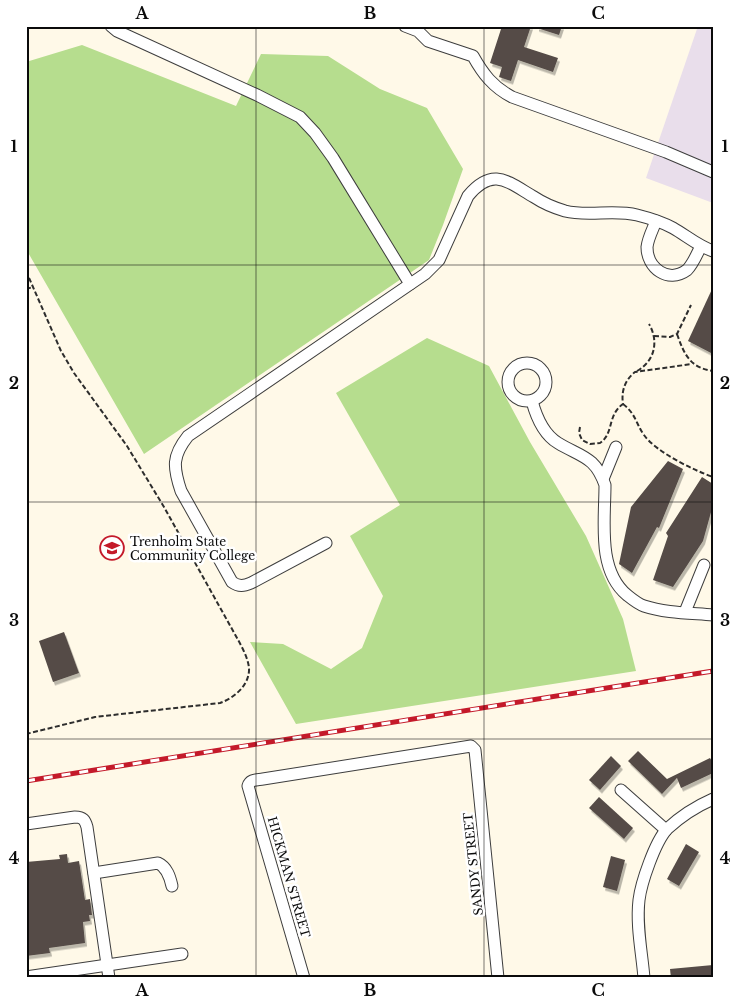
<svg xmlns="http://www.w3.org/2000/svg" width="739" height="1004" viewBox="0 0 739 1004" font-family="'Libre Baskerville',serif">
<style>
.industrial{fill:#e9deeb}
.forest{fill:#b6dd8e}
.building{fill:#544b46;filter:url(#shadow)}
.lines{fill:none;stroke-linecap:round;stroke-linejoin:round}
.minor-casing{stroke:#3e3e3e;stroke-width:13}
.path{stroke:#2d2d2d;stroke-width:2;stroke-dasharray:5 2.5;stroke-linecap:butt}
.minor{stroke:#fff;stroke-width:11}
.rail-casing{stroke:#c41a2a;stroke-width:5}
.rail{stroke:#fff;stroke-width:3;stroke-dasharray:9;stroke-linecap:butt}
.grid{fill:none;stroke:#0b0b0b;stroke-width:1;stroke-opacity:0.55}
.labels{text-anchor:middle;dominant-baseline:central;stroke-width:5;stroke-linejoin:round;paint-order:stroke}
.poi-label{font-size:12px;fill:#0b0b0b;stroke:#fff;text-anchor:start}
.street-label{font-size:12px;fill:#0b0b0b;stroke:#fff}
.neatline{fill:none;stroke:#0b0b0b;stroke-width:2}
.grid-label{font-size:16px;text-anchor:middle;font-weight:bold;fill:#0b0b0b}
</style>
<defs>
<filter id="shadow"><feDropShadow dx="2" dy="3.5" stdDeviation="0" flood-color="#0004"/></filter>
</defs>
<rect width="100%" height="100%" fill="#fff9e8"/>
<path class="industrial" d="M698 26H713V203L646 178Z"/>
<g class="forest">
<path d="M82 45 236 106 261 54 328 56 380 89 427 108 463 169 443 225 429 260 144 454 26 249V62Z"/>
<path d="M427 338 489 366 530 442 586 536 623 619 636 671 296 724 250 642 283 644 331 669 362 648 383 596 350 536 400 505 336 393Z"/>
</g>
<g class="building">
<path d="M502 26H531L524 47 558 58 553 72 518 60 511 81 499 77 502 67 490 63Z"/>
<path d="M537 26H562L559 35 537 28Z"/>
<path d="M713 287V354L688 341Z"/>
<path d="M668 461 683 469 659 528 657 527 632 573 619 564 631 507Z"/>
<path d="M702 477 713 484V505L703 541 673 587 653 580 668 536 666 533Z"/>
<path d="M64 632 79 673 53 682 39 641Z"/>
<path d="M638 751 667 779 710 758 713 763V773L681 788 677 778 662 794 628 761Z"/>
<path d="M611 756 621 766 600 790 589 780Z"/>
<path d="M599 797 633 828 624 839 589 808Z"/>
<path d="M686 844 699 852 679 886 667 879Z"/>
<path d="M67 854 68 863 79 861 85 900 90 899 92 915H89L90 921 83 922 85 943 49 948 50 953 26 956V862L60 859 59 855Z"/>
<path d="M611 856 625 860 617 891 603 887Z"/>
<path d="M713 965V978H671L670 969Z"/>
</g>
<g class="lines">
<g class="minor-casing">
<g id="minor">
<path d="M111 26 117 31 257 95 300 117 315 133 333 158 410 284"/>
<path d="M405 26 418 31 428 41 473 56C483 74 493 87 512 97L666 152 713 172"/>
<path d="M656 221C653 229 648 238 647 247 647 268 668 284 687 270 693 264 697 254 701 246"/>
<circle cx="527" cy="382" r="19"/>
<path d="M532 401C536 416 543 434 558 443 581 457 595 456 605 485 605 521 597 570 627 595 632 599 638 604 644 606 665 613 690 613 713 615"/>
<path d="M603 479 616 447"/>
<path d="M326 543 251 583C244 586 239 587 232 582L181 491C173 467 172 456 188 436L425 274 439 260 468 196C493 166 508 182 534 197 543 203 555 208 565 211 588 217 613 209 637 215 649 218 662 222 673 228 687 236 698 246 713 251"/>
<path d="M685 612 704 565"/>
<path d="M621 790 666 830"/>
<path d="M26 824 75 817C83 817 85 820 87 827L109 978"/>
<path d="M94 873 158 863C167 867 170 877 172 886"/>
<path d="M26 977 182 954"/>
<path d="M304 978 248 786C250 779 257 780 263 779L471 746 475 750 498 978"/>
<path d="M644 978C642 953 636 926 639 900 641 883 655 842 667 829 680 817 697 806 713 799"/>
</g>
</g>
<g class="path">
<path d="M26 271 61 351 74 373 127 446 164 507 237 638C242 647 248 658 249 668 250 685 234 698 220 703L95 717 26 734"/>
<path d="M26 289 33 287"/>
<path d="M677 334C684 354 690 368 713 371"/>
<path d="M654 336 670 337 677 334 691 305"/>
<path d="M637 371C655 361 659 341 649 324"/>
<path d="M623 404C636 414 636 424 644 435 656 452 693 470 713 477"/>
<path d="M580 427 579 433 582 440 590 444 600 443C614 434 607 415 623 404 621 391 625 380 635 372L692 364"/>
</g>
<use href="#minor" class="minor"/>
<g class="rail-casing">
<path id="rail" d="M26 781 713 671"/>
</g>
<use href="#rail" class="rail"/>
</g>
<path class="grid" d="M256 26V978M484 26V978M26 265H713M26 502H713M26 739H713"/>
<defs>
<g id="university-ring" transform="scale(1.25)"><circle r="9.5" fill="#fff" stroke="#c41a2a" stroke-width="1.5"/><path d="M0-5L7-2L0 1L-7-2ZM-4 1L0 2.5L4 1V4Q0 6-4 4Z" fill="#c41a2a"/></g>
</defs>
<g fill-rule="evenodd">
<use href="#university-ring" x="112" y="548"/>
</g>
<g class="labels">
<g class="poi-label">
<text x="130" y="541">Trenholm State<tspan x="130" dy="14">Community College</tspan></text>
</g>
<g class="street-label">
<text transform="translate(473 864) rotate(-96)">SANDY STREET</text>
<text transform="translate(289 877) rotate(74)">HICKMAN STREET</text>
</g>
</g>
<rect width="739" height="1004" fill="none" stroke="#ffffff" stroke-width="55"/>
<rect x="28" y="28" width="684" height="948" class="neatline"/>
<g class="grid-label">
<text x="142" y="19">A</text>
<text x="370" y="19">B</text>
<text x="598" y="19">C</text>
<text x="14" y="152">1</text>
<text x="725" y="152">1</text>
<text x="14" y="389">2</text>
<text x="725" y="389">2</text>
<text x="14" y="626">3</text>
<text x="725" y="626">3</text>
<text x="14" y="864">4</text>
<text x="725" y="864">4</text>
<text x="142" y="996">A</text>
<text x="370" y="996">B</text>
<text x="598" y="996">C</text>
</g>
</svg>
